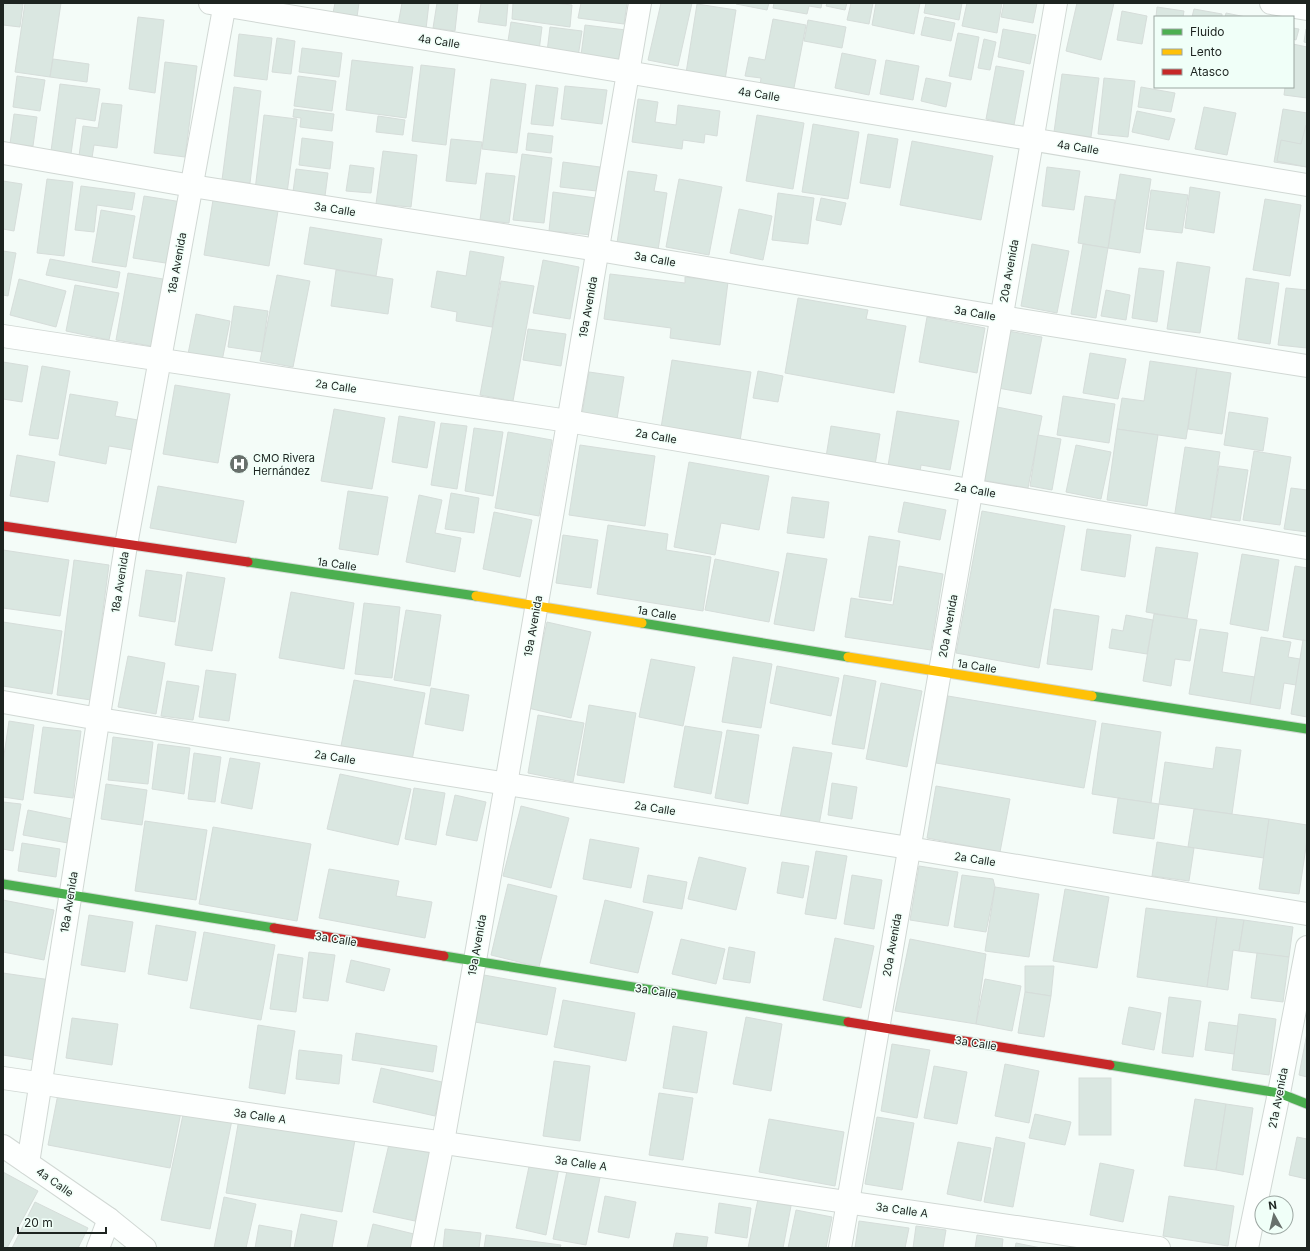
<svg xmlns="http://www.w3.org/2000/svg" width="1310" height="1251" viewBox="0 0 1310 1251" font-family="Inter,sans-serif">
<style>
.building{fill:#dae7e1;stroke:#d6ddda}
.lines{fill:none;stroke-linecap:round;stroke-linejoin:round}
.street-casing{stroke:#d1d8d4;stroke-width:24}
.fast-casing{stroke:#d1d8d4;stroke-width:11}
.slow-casing{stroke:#d1d8d4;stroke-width:11}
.jam-casing{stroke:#d1d8d4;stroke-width:11}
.street{stroke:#fdfffe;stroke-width:22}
.fast{stroke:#4caf50;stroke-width:9}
.slow{stroke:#ffc107;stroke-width:9}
.jam{stroke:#c62828;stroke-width:9}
.labels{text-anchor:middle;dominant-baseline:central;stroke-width:3;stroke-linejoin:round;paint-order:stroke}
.street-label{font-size:11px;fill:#1d2420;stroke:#f0fff8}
.poi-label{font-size:11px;fill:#1d2420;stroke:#f0fff8;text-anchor:start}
</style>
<rect width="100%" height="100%" fill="#f4fcf8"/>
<g class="building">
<path d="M3 3 23 4 20 27 3 25Z"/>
<path d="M25 3H61L50 77 15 72Z"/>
<path d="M335 3H359L357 17 333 13Z"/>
<path d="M402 3H429L426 29 398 25Z"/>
<path d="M437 3H458L455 31 433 28Z"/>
<path d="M481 3H508L506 26 478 22Z"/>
<path d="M513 3H554L572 5 570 27 512 19Z"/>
<path d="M581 3H627L624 24 578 18Z"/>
<path d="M661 3H692L678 66 648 60Z"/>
<path d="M736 3H769L767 10 736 4Z"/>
<path d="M774 3H822L821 8 809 6 807 14 773 8Z"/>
<path d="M827 3H847L845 10 826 6Z"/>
<path d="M851 3H873L869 24 847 20Z"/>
<path d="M876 3H920L914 34 872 25Z"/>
<path d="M926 3H962L959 20 924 13Z"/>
<path d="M967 3H1002L997 33 962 26Z"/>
<path d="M1004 3H1037L1033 23 1001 17Z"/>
<path d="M1077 3H1114L1101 60 1066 51Z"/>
<path d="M697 4 736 10 725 80 686 73Z"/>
<path d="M1157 7 1184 11 1183 17H1156Z"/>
<path d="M1194 9 1222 14V17H1192Z"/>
<path d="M1122 11 1147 16 1142 44 1117 40Z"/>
<path d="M1226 13 1246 17H1225Z"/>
<path d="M138 17 164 20 155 93 129 89Z"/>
<path d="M925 17 955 23 951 41 921 35Z"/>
<path d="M773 19 806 25 793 93 760 86 761 78 745 76 749 57 765 60Z"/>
<path d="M808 20 846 27 842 48 804 41Z"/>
<path d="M511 22 542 27 539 51 507 47Z"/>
<path d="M585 25 626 30 623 60 581 55Z"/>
<path d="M550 27 582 31 578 57 547 52Z"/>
<path d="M1293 28 1299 29 1296 40 1293 39Z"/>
<path d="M1003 29 1036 35 1030 64 998 57Z"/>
<path d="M1306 29H1307V43L1304 42Z"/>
<path d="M958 33 979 37 971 80 949 76Z"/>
<path d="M239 34 272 38 267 80 234 76Z"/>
<path d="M277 38 295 41 291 74 272 72Z"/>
<path d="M984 39 996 42 990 70 978 68Z"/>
<path d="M1293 44 1307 47V98L1284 95 1285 87H1293Z"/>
<path d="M302 48 342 53 339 77 299 72Z"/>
<path d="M842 53 876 60 869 95 835 88Z"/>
<path d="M53 59 89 64 87 82 50 77Z"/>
<path d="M352 60 413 67 406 118 346 110Z"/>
<path d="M886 60 919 66 913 100 880 94Z"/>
<path d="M165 62 197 66 185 157 154 153Z"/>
<path d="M421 65 455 69 446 145 412 141Z"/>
<path d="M996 66 1024 71 1014 125 986 119Z"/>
<path d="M1062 74 1099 78 1091 137 1054 132Z"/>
<path d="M17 76 45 80 40 111 13 107Z"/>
<path d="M298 76 336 81 332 111 294 106Z"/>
<path d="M926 78 951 83 946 107 921 101Z"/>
<path d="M1104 78 1135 81 1128 137 1098 134Z"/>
<path d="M491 79 526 84 517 153 482 149Z"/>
<path d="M60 84 100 89 95 121 76 118 71 154 51 151Z"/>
<path d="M536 85 558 88 553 126 531 124Z"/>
<path d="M565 86 607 90 602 124 561 119Z"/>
<path d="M234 87 261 91 250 183 222 180Z"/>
<path d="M1141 87 1175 93 1171 112 1138 107Z"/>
<path d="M638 99 658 102 655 122 676 125 678 105 720 111 717 136 705 134 704 143 683 140 682 149 632 142Z"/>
<path d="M102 103 122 105 117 148 94 145 92 158 79 156 83 126 98 128Z"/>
<path d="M1204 107 1236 113 1227 155 1195 149Z"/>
<path d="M294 109 334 114 332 131 300 127 301 118 293 117Z"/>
<path d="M1283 109 1307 113V167L1274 162Z"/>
<path d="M1137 111 1175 119 1169 140 1132 132Z"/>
<path d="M14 114 37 117 33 146 10 144Z"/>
<path d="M264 115 297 119 287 193 255 190Z"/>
<path d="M757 115 804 123 793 189 746 181Z"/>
<path d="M378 116 405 120 403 135 376 132Z"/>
<path d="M813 124 859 132 848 199 802 192Z"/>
<path d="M1306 125H1307V167L1277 161 1281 140 1301 144Z"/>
<path d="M528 133 553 136 551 153 526 150Z"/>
<path d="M868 134 898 139 890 188 860 183Z"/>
<path d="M302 138 333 142 330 169 299 165Z"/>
<path d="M451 139 482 142 476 184 446 181Z"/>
<path d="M912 141 993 156 981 220 900 205Z"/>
<path d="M383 151 417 155 411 207 376 204Z"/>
<path d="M522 154 552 158 544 223 513 220Z"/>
<path d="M563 162 600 167 597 191 560 187Z"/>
<path d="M350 165 374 168 371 193 346 191Z"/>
<path d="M1047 167 1080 171 1074 210 1042 206Z"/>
<path d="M296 169 328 173 325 196 293 192Z"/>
<path d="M628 171 657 175 654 191 667 193 658 250 617 243Z"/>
<path d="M486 173 515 176 509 223 480 220Z"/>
<path d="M1120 174 1151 179 1140 253 1108 248Z"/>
<path d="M47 179 73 182 64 256 37 253Z"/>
<path d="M679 179 722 187 709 255 666 247Z"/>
<path d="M3 181 22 184 14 231 3 229Z"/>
<path d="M81 186 135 193 132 210 97 205 94 232 75 230Z"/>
<path d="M1190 187 1220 192 1214 233 1185 228Z"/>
<path d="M1151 190 1188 195 1182 233 1146 229Z"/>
<path d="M553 192 596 198 592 235 549 231Z"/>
<path d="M778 193 814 198 808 244 772 240Z"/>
<path d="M144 196 182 202 172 264 133 258Z"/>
<path d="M1085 196 1115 200 1108 248 1078 243Z"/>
<path d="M821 198 846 203 841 225 816 220Z"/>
<path d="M1265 199 1301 205 1290 276 1253 270Z"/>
<path d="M213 200 278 211 269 266 204 255Z"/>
<path d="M739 209 772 216 763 260 730 253Z"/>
<path d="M101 210 135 216 126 267 92 262Z"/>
<path d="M310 227 382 239 376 276 304 264Z"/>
<path d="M1032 244 1069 251 1057 313 1021 306Z"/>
<path d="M1083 244 1108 248 1096 318 1071 314Z"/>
<path d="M3 251 16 253 8 296 3 295Z"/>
<path d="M470 251 504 257 492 327 456 321 457 312 431 307 437 271 466 276Z"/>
<path d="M50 259 120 272 117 288 46 275Z"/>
<path d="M543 260 579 267 570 319 533 313Z"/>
<path d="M1177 262 1210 267 1200 333 1167 329Z"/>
<path d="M1139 268 1164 271 1157 322 1132 318Z"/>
<path d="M336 270 393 279 388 314 331 306Z"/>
<path d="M128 273 163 279 151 346 116 340Z"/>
<path d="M610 274 685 283V277L728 282 720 345 670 338 671 328 604 319Z"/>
<path d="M277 275 310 281 293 367 260 361Z"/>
<path d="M1246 278 1279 283 1270 344 1238 339Z"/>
<path d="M19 279 66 291 56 327 10 315Z"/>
<path d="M501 281 534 286 513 401 480 395Z"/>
<path d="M75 285 119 293 109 340 66 331Z"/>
<path d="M1286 288 1307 290V348L1278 345Z"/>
<path d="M1106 290 1130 295 1126 320 1101 316Z"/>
<path d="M798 298 868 310 866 319 906 326 894 393 785 373Z"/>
<path d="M234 306 268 311 262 352 228 347Z"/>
<path d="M196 314 230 321 222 361 188 354Z"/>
<path d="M927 317 985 328 977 373 919 362Z"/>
<path d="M528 329 566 334 561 366 523 360Z"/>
<path d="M1008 331 1042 337 1031 394 998 388Z"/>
<path d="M1090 353 1126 359 1118 399 1083 393Z"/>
<path d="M672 360 751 372 739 447 660 434Z"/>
<path d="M1150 361 1197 368 1186 439 1117 429 1122 398 1144 401Z"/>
<path d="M3 362 28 366 22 402 3 399Z"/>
<path d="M42 366 70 371 58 439 29 435Z"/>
<path d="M1197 368 1231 373 1222 434 1188 429Z"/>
<path d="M758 371 783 376 778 402 753 398Z"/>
<path d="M589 372 624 377 617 419 582 414Z"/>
<path d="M175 385 230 394 218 463 163 454Z"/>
<path d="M70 394 118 402 115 416 138 420 133 450 109 446 106 464 59 455Z"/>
<path d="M1063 396 1115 404 1109 443 1057 435Z"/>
<path d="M997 407 1042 416 1028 488 982 480Z"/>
<path d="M334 409 385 418 372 489 321 481Z"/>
<path d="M897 411 959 421 950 470 921 465 920 472 888 466Z"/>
<path d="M1229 412 1268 418 1263 451 1224 445Z"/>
<path d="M399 416 435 422 427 468 392 462Z"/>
<path d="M441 423 467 426 457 489 431 485Z"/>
<path d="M831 426 880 434 875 465 826 457Z"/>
<path d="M474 428 503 432 493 496 465 491Z"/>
<path d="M1117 429 1158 435 1147 506 1107 500Z"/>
<path d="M508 432 552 440 539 516 495 508Z"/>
<path d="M1038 435 1061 439 1052 490 1030 486Z"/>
<path d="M580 445 655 456 645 526 569 515Z"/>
<path d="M1076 445 1111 452 1101 499 1066 492Z"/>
<path d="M1185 447 1220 452 1210 524 1174 519Z"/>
<path d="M1254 451 1291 457 1280 525 1243 520Z"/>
<path d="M17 455 55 462 48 502 10 496Z"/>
<path d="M689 462 769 476 759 530 721 523 715 555 674 547Z"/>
<path d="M1219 466 1248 470 1240 521 1211 517Z"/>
<path d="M158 486 244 501 236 543 150 528Z"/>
<path d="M1291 488 1307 490V532L1284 529Z"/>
<path d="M348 491 388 497 378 555 339 549Z"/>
<path d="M451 493 479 498 474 533 445 529Z"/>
<path d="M419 495 442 500 435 533 461 538 455 572 406 562Z"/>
<path d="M792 497 829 502 824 538 787 533Z"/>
<path d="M904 502 946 510 940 540 898 532Z"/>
<path d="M982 511 1065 526 1039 668 956 653Z"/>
<path d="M494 512 532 520 520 577 483 569Z"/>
<path d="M608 525 668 534 666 550 711 557 703 611 597 594Z"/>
<path d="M1087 529 1131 535 1125 577 1081 570Z"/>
<path d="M563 535 598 540 591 588 556 583Z"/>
<path d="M869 536 900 541 891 601 859 597Z"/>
<path d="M1156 547 1198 553 1187 619 1146 612Z"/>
<path d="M3 550 69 560 60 616 3 608Z"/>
<path d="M787 553 827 559 814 631 774 624Z"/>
<path d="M1242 554 1279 560 1268 631 1230 624Z"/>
<path d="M715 559 779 572 769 622 705 610Z"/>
<path d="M74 560 109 565 91 700 57 695Z"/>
<path d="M899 566 943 574 931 650 845 637 851 598 893 605Z"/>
<path d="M1295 566 1307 568V641L1283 637Z"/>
<path d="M146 570 182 575 175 622 139 616Z"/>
<path d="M187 572 225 578 212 651 175 645Z"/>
<path d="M291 592 354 603 344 669 279 658Z"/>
<path d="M364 603 400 607 392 678 355 674Z"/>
<path d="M1054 609 1099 616 1092 670 1047 664Z"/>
<path d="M406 610 441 615 430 686 394 680Z"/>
<path d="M1154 614 1197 620 1190 661 1175 659 1171 686 1143 681Z"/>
<path d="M1126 615 1153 620 1147 654 1109 648 1112 629 1123 631Z"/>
<path d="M3 622 62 631 52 694 3 686Z"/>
<path d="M547 622 591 632 571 718 528 708Z"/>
<path d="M1200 629 1228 633 1222 672 1255 677 1250 704 1189 694Z"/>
<path d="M1261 637 1291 642 1288 657 1300 659 1296 685 1284 683 1280 709 1250 704Z"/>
<path d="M1303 640 1307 641V717L1291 714Z"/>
<path d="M128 656 165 663 156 714 118 707Z"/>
<path d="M733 657 772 664 761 728 722 722Z"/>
<path d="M651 659 695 667 683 726 639 717Z"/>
<path d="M777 666 839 678 831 716 770 703Z"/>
<path d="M206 670 236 674 229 721 199 717Z"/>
<path d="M844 675 876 681 864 749 832 744Z"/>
<path d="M354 680 425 693 412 760 341 746Z"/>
<path d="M167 681 199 686 193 720 161 716Z"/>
<path d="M881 683 922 691 907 767 866 759Z"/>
<path d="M431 688 469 695 463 731 425 724Z"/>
<path d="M948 696 1096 721 1084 788 936 763Z"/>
<path d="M589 705 636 713 624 783 577 775Z"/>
<path d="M538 715 584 723 573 782 528 773Z"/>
<path d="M9 721 34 725 23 800 3 797V762Z"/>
<path d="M1102 723 1161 732 1151 803 1092 794Z"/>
<path d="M685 726 722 732 711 794 674 787Z"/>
<path d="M43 727 81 731 73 798 34 793Z"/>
<path d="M727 730 759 735 748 804 715 798Z"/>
<path d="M113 737 153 742 148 784 108 780Z"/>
<path d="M158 744 190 748 184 794 152 789Z"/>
<path d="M793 747 832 753 819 825 780 818Z"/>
<path d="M1216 747 1241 750 1232 814 1159 804 1165 762 1213 769Z"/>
<path d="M194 753 221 757 215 802 188 799Z"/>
<path d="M230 758 260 763 252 809 221 803Z"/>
<path d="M340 774 411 789 398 845 327 829Z"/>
<path d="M832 783 857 787 852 819 828 815Z"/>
<path d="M106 784 147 790 142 825 101 819Z"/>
<path d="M936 786 1010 799 1000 852 927 838Z"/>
<path d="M414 788 445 793 436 845 405 839Z"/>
<path d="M455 795 486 802 477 841 446 835Z"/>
<path d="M1118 798 1159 804 1154 839 1113 833Z"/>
<path d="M3 802 21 804 13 851 3 849Z"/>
<path d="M521 806 569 818 551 888 503 876Z"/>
<path d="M1194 809 1269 819 1264 858 1188 847Z"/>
<path d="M28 810 72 819 68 843 23 835Z"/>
<path d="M1269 819 1307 825V840L1299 894 1259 889Z"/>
<path d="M145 821 207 830 196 900 135 891Z"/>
<path d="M213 827 311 844 297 921 199 904Z"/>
<path d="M590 839 639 848 631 888 583 879Z"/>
<path d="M1157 842 1194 848 1189 881 1152 876Z"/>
<path d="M22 843 60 849 56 877 18 871Z"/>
<path d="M816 851 847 856 836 919 805 914Z"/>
<path d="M699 857 746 868 736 910 688 899Z"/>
<path d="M782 862 809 866 803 898 777 893Z"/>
<path d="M919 866 958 872 948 926 910 920Z"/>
<path d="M329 869 399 881 396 896 432 902 425 938 319 918Z"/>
<path d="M648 875 687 882 682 909 643 902Z"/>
<path d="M852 875 882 880 874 929 844 924Z"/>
<path d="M962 875 993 879 995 887 986 932 954 927Z"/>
<path d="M508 884 557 896 539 967 491 955Z"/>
<path d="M995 887 1039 894 1029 957 985 951Z"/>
<path d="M1065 889 1109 897 1097 968 1053 961Z"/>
<path d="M3 900 54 910 44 960 3 952Z"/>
<path d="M605 900 653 912 638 973 590 963Z"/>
<path d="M1146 908 1217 917 1207 987 1137 977Z"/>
<path d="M89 915 133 922 125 972 81 965Z"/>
<path d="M1217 917 1244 920 1239 951 1233 950 1228 990 1207 987Z"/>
<path d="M1244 920 1293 927 1289 957 1239 951Z"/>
<path d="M156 925 196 932 187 981 148 974Z"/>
<path d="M204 932 275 945 261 1020 190 1008Z"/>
<path d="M835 938 874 946 861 1008 823 1000Z"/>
<path d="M681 939 725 949 716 984 672 974Z"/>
<path d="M910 939 986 954 976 1024 895 1011Z"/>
<path d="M729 947 755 952 750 983 723 979Z"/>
<path d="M309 952 335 955 328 1001 303 998Z"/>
<path d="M1257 953 1289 957 1283 1002 1251 998Z"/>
<path d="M278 954 303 958 296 1012 270 1009Z"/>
<path d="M351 960 390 969 384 991 346 982Z"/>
<path d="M1025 966H1054L1051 996 1025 992Z"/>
<path d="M3 973 51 980 40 1061 3 1055Z"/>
<path d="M484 975 556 988 547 1035 475 1022Z"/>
<path d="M985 979 1021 986 1012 1031 976 1024Z"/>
<path d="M1025 992 1051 996 1044 1037 1018 1033Z"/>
<path d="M1169 997 1201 1001 1193 1057 1162 1053Z"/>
<path d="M563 1000 635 1013 626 1061 554 1047Z"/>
<path d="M1129 1007 1161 1013 1154 1050 1122 1044Z"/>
<path d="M1239 1014 1276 1019 1269 1075 1232 1070Z"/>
<path d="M746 1017 782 1024 771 1091 733 1084Z"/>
<path d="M72 1018 118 1024 112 1065 66 1058Z"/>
<path d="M1209 1022 1238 1026 1234 1054 1205 1050Z"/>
<path d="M258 1025 295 1031 285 1094 249 1088Z"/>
<path d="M673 1026 707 1032 697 1093 663 1088Z"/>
<path d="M356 1033 437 1046 433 1072 352 1060Z"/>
<path d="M1307 1033V1077L1299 1075Z"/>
<path d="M892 1044 930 1050 917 1118 881 1111Z"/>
<path d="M299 1050 342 1055 339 1084 296 1079Z"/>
<path d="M554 1061 590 1066 580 1141 543 1136Z"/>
<path d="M1005 1064 1039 1071 1029 1123 995 1116Z"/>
<path d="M934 1066 967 1072 957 1124 924 1118Z"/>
<path d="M381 1068 442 1082 435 1116 373 1102Z"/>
<rect x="1079" y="1078" width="32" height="57"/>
<path d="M59 1089 181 1112 170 1168 48 1145Z"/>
<path d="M659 1093 693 1098 683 1160 649 1155Z"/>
<path d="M1195 1099 1226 1104 1216 1170 1184 1166Z"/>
<path d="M1226 1104 1253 1108 1243 1175 1216 1170Z"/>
<path d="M184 1110 232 1120 210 1229 161 1220Z"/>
<path d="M1035 1114 1071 1122 1065 1145 1029 1138Z"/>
<path d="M877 1117 914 1123 902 1190 865 1184Z"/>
<path d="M239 1119 355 1140 342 1212 226 1193Z"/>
<path d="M769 1119 844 1132 835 1186 759 1172Z"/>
<path d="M996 1137 1025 1143 1013 1207 984 1202Z"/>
<path d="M1297 1137 1307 1139V1179L1289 1175Z"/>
<path d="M958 1142 991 1148 981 1201 947 1194Z"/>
<path d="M389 1144 430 1153 415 1221 373 1212Z"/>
<path d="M531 1157 560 1163 546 1235 516 1228Z"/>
<path d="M1100 1163 1134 1170 1123 1222 1090 1215Z"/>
<path d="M568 1166 601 1173 586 1245 553 1239Z"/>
<path d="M3 1172 38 1191 7 1248H3Z"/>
<path d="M605 1196 636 1202 629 1238 598 1232Z"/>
<path d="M1169 1196 1234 1206 1228 1246 1163 1236Z"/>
<path d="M224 1197 256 1204 246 1248H214Z"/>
<path d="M758 1199 791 1206 783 1248H748Z"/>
<path d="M35 1202 88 1228 78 1248H12Z"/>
<path d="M719 1203 751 1208 747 1238 715 1233Z"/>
<path d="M796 1210 832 1217 826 1248H788Z"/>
<path d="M301 1214 337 1221 332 1248H294Z"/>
<path d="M859 1221 909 1228 905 1248H855Z"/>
<path d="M373 1224 414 1234 411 1248H367Z"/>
<path d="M259 1225 292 1231 290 1248H255Z"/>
<path d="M916 1226 946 1230 943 1248H913Z"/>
<path d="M445 1229 481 1233 479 1248H443Z"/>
<path d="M676 1233 708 1237 706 1248H673Z"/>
<path d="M486 1235 561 1245 560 1248H484Z"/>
<path d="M977 1235 1003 1239 1002 1248H975Z"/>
<path d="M1016 1243 1041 1248H1015Z"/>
</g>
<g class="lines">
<g class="street-casing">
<g id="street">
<path d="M210 3 1307 185"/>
<path d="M1271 3 1307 9"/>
<path d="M3 153 192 186 598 250 1001 317 1307 366"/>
<path d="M3 336 568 421 1307 548"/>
<path d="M3 702 99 719 909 848 1307 914"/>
<path d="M3 1078 1159 1248"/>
<path d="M3 1146 109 1219 145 1248"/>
<path d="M28 1163 126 545 225 3"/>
<path d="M98 1248 109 1219"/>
<path d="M422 1248 443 1142 506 784 640 3"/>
<path d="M840 1248 1056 3"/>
<path d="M1247 1248 1279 1093 1307 947"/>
</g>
</g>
<g class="fast-casing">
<g id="fast">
<path d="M248 562 476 596"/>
<path d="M642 623 848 657"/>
<path d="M1092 696 1307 729"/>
<path d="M3 884 274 928"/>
<path d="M444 956 848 1022"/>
<path d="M1110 1065 1279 1093 1307 1104"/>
</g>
</g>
<g class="slow-casing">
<g id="slow">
<path d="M476 596 642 623"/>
<path d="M848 657 1092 696"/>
</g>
</g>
<g class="jam-casing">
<g id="jam">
<path d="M3 526 248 562"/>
<path d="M274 928 444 956"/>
<path d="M848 1022 1110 1065"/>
</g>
</g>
<use href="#street" class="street"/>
<use href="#fast" class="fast"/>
<use href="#slow" class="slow"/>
<use href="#jam" class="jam"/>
</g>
<defs>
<g id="hospital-disc" transform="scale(1)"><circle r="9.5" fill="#68706c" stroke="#f0fff8"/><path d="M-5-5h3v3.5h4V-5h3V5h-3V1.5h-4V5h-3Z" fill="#fff"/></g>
</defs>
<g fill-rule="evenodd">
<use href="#hospital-disc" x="239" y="464"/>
</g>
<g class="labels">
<g class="street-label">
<text transform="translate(439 41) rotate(9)">4a Calle</text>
<text transform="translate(759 94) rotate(9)">4a Calle</text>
<text transform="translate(1078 147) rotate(9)">4a Calle</text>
<text transform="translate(335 209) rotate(9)">3a Calle</text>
<text transform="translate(655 259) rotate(10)">3a Calle</text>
<text transform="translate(177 263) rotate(-80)">18a Avenida</text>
<text transform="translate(1009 271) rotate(-80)">20a Avenida</text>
<text transform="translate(588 307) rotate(-80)">19a Avenida</text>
<text transform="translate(975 313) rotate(10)">3a Calle</text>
<text transform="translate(336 386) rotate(8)">2a Calle</text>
<text transform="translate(656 436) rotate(10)">2a Calle</text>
<text transform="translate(975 490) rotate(10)">2a Calle</text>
<text transform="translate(337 564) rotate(8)">1a Calle</text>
<text transform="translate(120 582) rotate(-81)">18a Avenida</text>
<text transform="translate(657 613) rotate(10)">1a Calle</text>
<text transform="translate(533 626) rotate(-80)">19a Avenida</text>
<text transform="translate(948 626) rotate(-80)">20a Avenida</text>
<text transform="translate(977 666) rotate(9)">1a Calle</text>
<text transform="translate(335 757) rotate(9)">2a Calle</text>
<text transform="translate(655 808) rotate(9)">2a Calle</text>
<text transform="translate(975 859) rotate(9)">2a Calle</text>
<text transform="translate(69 902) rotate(-81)">18a Avenida</text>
<text transform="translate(336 939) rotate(9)">3a Calle</text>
<text transform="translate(477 945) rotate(-80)">19a Avenida</text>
<text transform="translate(892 945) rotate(-80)">20a Avenida</text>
<text transform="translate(656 991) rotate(9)">3a Calle</text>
<text transform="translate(976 1043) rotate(9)">3a Calle</text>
<text transform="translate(1278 1098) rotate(-79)">21a Avenida</text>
<text transform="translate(260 1116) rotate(8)">3a Calle A</text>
<text transform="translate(581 1163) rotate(8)">3a Calle A</text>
<text transform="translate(55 1182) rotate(35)">4a Calle</text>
<text transform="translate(902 1210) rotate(8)">3a Calle A</text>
</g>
<g class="poi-label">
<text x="253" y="458">CMO Rivera<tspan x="253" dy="13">Hernández</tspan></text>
</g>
</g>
<rect width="1310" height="1251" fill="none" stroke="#1d2420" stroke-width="8"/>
<rect x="1154" y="16" width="140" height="72" fill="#f0fff8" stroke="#9ca7a2"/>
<rect x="1162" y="29" width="20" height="6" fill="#4caf50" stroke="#9ca7a2"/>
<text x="1190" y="36" font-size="12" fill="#1d2420">Fluido</text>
<rect x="1162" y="49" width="20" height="6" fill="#ffc107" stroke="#9ca7a2"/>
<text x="1190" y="56" font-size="12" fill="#1d2420">Lento</text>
<rect x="1162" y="69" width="20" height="6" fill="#c62828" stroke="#9ca7a2"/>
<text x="1190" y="76" font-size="12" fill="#1d2420">Atasco</text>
<g transform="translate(1274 1215) rotate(352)"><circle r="19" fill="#f0fff8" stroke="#9ca7a2"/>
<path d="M0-3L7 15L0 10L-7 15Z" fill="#68706c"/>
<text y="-6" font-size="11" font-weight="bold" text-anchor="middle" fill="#1d2420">N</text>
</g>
<path d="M18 1227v6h88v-6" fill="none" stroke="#1d2420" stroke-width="2"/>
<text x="24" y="1227" font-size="12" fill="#1d2420" stroke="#f0fff8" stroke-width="3" paint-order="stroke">20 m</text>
</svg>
